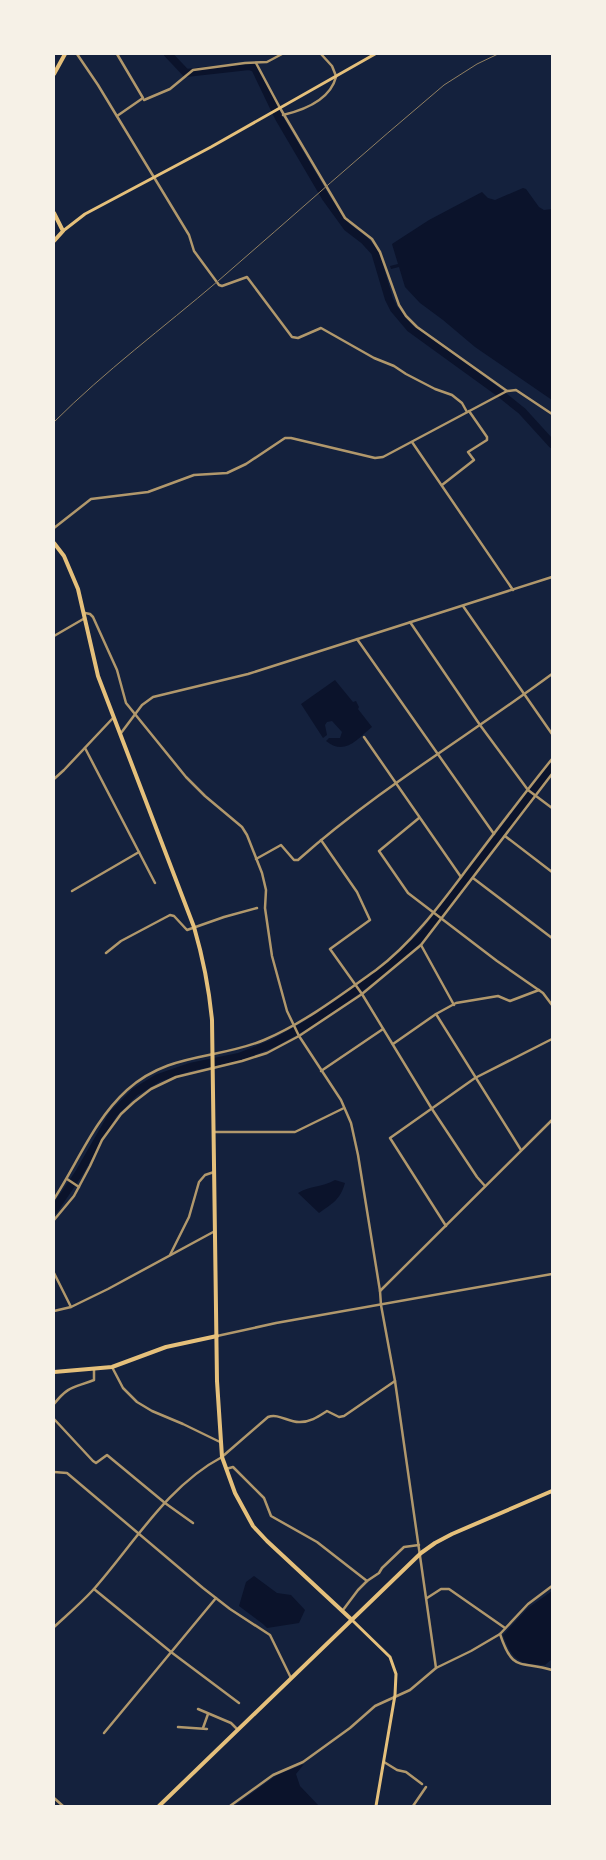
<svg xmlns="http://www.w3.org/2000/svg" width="606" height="1860" viewBox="0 0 606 1860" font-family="'Nunito Sans',sans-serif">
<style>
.water{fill:#0b132b}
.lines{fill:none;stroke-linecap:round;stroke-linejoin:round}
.river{stroke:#0b132b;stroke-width:8}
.minor{stroke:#b1986c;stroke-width:2.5}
.tertiary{stroke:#b1986c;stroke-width:2.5}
.secondary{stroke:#e5c07b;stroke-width:3}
.primary{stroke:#e5c07b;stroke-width:4}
.trunk{stroke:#e5c07b;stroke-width:4}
.rail{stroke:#918062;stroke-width:1}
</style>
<rect width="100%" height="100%" fill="#14213d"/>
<g class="water">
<path d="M523 188 526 189 539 207 544 210 552 209V400L475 347 443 320 420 303 405 287 399 267 391 269 390 266 398 264 392 244 429 220 482 192 488 198 495 200Z"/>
<path d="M335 680 353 702 356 701 359 707 358 709 372 727C356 740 345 756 326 741L329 738H340L342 732 332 721 327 722 325 725 327 735 323 738 301 704Z"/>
<path d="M335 1180 345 1183C340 1200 333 1203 319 1213L298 1193C311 1185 321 1188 335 1180Z"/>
<path d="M254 1576 277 1593 291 1595 305 1610 299 1623 267 1628 263 1624 239 1606 246 1582Z"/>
<path d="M552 1591V1659L545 1665C519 1665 512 1660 503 1635L528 1608Z"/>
<path d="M304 1764 296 1774 300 1786 319 1806H234L277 1775Z"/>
</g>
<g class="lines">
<g class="river">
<path d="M168 54 186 73 249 66 255 68 279 118 326 198 347 227 364 240 375 252 389 299 394 309 410 328 497 391 522 411 552 444"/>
<path d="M54 1210 79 1173 113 1114 135 1092 158 1078 190 1067 239 1057 274 1043 306 1025 342 1001 392 964 424 934 552 767"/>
</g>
<g class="minor">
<path d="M77 54 98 85 189 235 194 251 219 285 222 286 247 277 292 337 298 338 321 328 374 358 394 366 406 374 435 389 452 395 462 403 467 412"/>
<path d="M321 54 332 66 336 76"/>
<path d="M256 63 280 108 345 218 372 239 380 252 399 305 406 316 417 327 507 391"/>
<path d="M144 100 170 89 193 70 245 63 267 62 282 54"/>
<path d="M117 116 143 98 117 54"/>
<path d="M412 442 513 590"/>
<path d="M442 485 474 460 468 452 487 440V437L469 411"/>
<path d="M54 528 91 499 148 492 194 475 227 473 246 464 285 438H291L375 458 383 457 507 391 516 390 552 414"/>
<path d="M463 606 552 734"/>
<path d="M85 613 90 614 93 617 117 670 126 703 186 777 205 796 242 827 247 835 262 873 266 890 265 908 272 956 287 1011 299 1036 341 1100 351 1123 358 1155 380 1291 381 1305 395 1381 436 1668"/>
<path d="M410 622 480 725 528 790 552 808"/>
<path d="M54 636 85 618"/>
<path d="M357 639 494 834"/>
<path d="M364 737 461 877"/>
<path d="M85 748 155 883"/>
<path d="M54 779 64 770 113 718"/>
<path d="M419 818 379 851 408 893 497 961 543 993 552 1005"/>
<path d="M505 836 552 872"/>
<path d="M321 840 357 892 370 920 330 949 362 994 432 1109 477 1177 485 1186"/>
<path d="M256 859 281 845 294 860H298C377 790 468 736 552 674"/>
<path d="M473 878 552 938"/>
<path d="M72 891 139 852"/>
<path d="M421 945 454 1005"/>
<path d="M106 953 121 941 170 915 174 916 187 930 224 917 257 908"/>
<path d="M436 1014 521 1150"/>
<path d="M393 1044 436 1014 456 1003 498 996 510 1001 539 990"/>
<path d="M321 1071 383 1029"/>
<path d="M214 1132H295L344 1108"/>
<path d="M67 1179 79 1187"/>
<path d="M54 1199C78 1162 94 1120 127 1090 169 1052 216 1060 264 1040 304 1023 341 995 376 970 412 943 440 905 467 869 495 832 523 795 552 759"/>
<path d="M54 1220 74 1196 90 1166 102 1140 121 1114 134 1102 151 1089 176 1077 242 1061 267 1053 299 1036 362 994 421 945 552 774"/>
<path d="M446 1226 390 1138 475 1078 552 1039"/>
<path d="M170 1255 189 1217 199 1182 205 1175 214 1172"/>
<path d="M54 1273 71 1307"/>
<path d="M380 1291 552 1120"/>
<path d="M54 1311 71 1307 108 1289 215 1231"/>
<path d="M217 1336 276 1323 552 1274"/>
<path d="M112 1367 123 1388 137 1402 152 1411 183 1424 220 1442"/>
<path d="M54 1404C69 1385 74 1388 94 1380V1370"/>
<path d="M54 1419 93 1461 96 1463 107 1455 165 1503 193 1523"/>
<path d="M223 1456 268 1417C279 1413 289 1423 300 1422 311 1422 319 1416 327 1411L339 1417 344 1416 395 1381"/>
<path d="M226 1469 233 1467 264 1498 271 1516 317 1542 367 1581"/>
<path d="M54 1472 67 1473 203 1588 230 1609 270 1635 291 1678"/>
<path d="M94 1589 171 1652 239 1703"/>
<path d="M427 1598 441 1589H449L505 1628"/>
<path d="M343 1610 358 1590 367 1581 379 1573 382 1568 404 1547 419 1545"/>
<path d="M500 1634C513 1673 519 1660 552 1670"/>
<path d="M198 1709 231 1723 238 1730"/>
<path d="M178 1727 207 1729"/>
<path d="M203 1728 208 1714"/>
<path d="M104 1733 216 1598"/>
<path d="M384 1762 397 1770 406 1772 422 1784"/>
<path d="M54 1798 63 1806"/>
<path d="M230 1806 273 1775 303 1762 350 1728 375 1706 410 1690 436 1668 471 1651 500 1634 528 1604 552 1586"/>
<path d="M413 1806 426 1787"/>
</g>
<g class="tertiary">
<path d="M283 115C304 110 330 100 336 77"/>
<path d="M121 733 142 705 153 697 248 674 552 577"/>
<path d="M54 1627C67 1615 81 1603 93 1590 133 1545 167 1486 222 1457"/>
</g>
<g class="secondary">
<path d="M63 231 85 214 211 147 375 54"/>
<path d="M352 1620 390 1657 396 1674 395 1695 376 1806"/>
</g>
<g class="primary">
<path d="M54 74 65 54"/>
<path d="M54 213 63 231 54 241"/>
<path d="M54 543 64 556 78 589 98 676 194 927C203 958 209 988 212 1020L217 1381 222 1457 235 1493 253 1526 267 1541 352 1620"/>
<path d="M54 1372 112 1367 166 1347 217 1336"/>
</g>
<path class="trunk" d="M159 1806 421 1553 435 1543 452 1534 552 1491"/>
<path class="rail" d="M54 422C105 371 163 328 218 281 293 216 368 149 444 85L477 64 498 54"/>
</g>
<rect width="606" height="1860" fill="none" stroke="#f6f1e7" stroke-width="110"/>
</svg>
